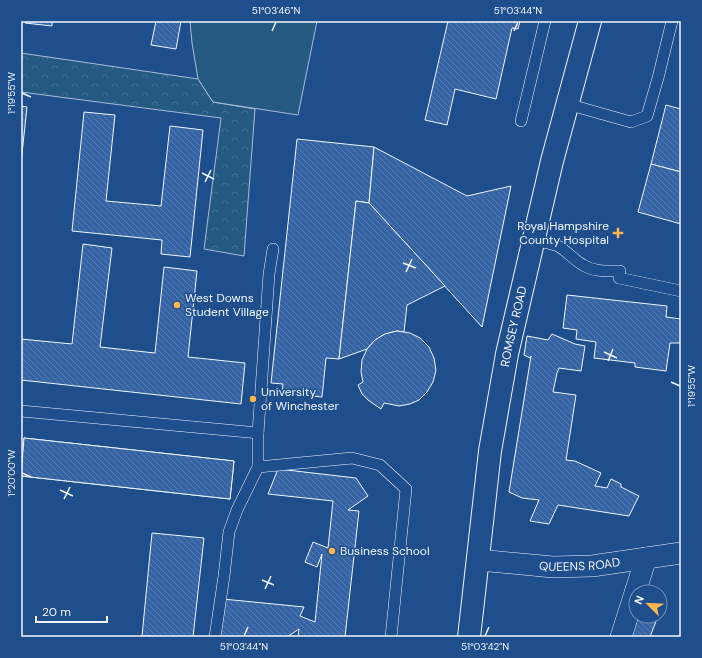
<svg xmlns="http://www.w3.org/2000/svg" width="702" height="658" viewBox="0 0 702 658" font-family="'DM Sans',sans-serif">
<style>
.forest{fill:url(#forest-crowns);stroke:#a8bbd7}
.green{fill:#245a82;stroke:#a8bbd7}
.building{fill:url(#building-back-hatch);stroke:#f2f6ff}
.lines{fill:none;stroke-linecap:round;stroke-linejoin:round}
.service-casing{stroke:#f2f6ff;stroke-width:12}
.minor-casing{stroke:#f2f6ff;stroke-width:22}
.secondary-casing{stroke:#f2f6ff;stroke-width:24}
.service{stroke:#1f4e8c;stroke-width:11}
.minor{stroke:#1f4e8c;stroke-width:21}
.secondary{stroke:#1f4e8c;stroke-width:22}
.ticks{fill:none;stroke:#f2f6ff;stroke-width:1.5}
.poi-dot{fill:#ffb74d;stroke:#1f4e8c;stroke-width:1.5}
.labels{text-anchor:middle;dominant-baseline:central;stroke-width:3;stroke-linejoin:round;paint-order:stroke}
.poi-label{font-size:12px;fill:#f2f6ff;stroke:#1f4e8c;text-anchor:start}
.street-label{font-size:12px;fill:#f2f6ff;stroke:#1f4e8c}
.neatline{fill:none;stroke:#f2f6ff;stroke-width:1.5}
.ticks-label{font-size:10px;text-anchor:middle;fill:#f2f6ff}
</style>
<defs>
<pattern id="forest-crowns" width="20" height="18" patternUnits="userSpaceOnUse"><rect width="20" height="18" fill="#245a82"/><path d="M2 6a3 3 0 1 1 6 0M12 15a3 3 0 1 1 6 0" fill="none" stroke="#447295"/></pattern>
<pattern id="building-back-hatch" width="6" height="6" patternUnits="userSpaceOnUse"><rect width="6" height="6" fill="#3563a3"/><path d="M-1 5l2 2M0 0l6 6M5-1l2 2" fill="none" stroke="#537ab1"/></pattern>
</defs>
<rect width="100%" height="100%" fill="#1f4e8c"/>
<path class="forest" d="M21 53 198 79 213 102 255 109 244 256 204 249 221 118 21 92Z"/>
<path class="green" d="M190 21H317L298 115 213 102 198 79 192 43Z"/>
<g class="building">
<path d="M25 21H52V26L25 23Z"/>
<path d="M156 21H181L176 49 151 45Z"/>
<path d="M448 21H520L518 29 512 28 496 99 455 89 447 125 425 120Z"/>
<path d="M666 105 681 109V172L651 164Z"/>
<path d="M21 106 27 107 21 163Z"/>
<path d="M84 112 115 115 106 201 161 206 170 126 203 130 190 257 161 254 162 240 72 231Z"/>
<path d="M297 139 374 147 369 203 356 201 339 359 326 358 322 397 282 393 283 384 271 383Z"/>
<path d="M374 147 467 196 511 186 482 327 369 203Z"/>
<path d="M651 164 681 172V224L638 212Z"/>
<path d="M356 201 369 203 445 286 407 305 404 332 397 331 385 334 375 340 367 349 339 359Z"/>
<path d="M83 244 112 248 100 347 155 353 164 267 197 271 188 357 245 363 241 404 21 380V339L72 344Z"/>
<path d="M567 295 667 306 666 317 681 319V334L680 343H670L666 371 635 367V363L594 358 596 342 576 339 577 330 563 328Z"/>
<path d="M397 331 410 333 420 338 429 347 434 358 436 370 433 382 427 392 419 400 410 404 399 406 384 403 381 409 368 400 362 394 358 385 363 382 361 372 362 360 367 349 375 340 385 334Z"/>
<path d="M552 334 575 344 585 346 581 371 559 368 557 373 553 392 576 395 566 460 575 461 601 473 595 486 607 488 611 479 621 484V487L639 496 629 516 558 505 549 524 530 521 539 500 522 498 509 492 531 356 530 358 524 355 527 336 548 340Z"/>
<path d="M24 438 234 461 230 499 21 476Z"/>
<path d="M24 438 234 461 230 499 21 476Z"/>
<path d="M278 469 356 478 368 496 348 510 359 511 345 637H298L299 629 287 637H219L223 599 304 607 300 616 315 622 322 554 317 567 305 562 313 542 328 548 333 501 268 494Z"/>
<path d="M152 533 204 538 193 637 142 636Z"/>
<path d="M636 616H658L650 637H623Z"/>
</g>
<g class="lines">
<g class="service-casing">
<g id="service">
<path d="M567 104 631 122 647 116 658 78 672 21"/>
<path d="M521 121 545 21"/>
<path d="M533 240C541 242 551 243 558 246 567 251 574 260 583 265 594 272 607 271 620 271"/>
<path d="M619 278 681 291"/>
<path d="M21 411 258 433"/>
<path d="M258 467V433L269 274 273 249"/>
<path d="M215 637 224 576 229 532 237 510 258 467 352 458 380 465 406 489 391 637"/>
</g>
</g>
<g class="minor-casing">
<g id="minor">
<path id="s1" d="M479 560 553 567 592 566 681 553"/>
<path d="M621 637 646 558"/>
</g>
</g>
<g class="secondary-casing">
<g id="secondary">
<path id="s2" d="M469 637 490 451 507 354 552 161 590 21"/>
</g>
</g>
<use href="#service" class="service"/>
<use href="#minor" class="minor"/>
<use href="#secondary" class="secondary"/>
</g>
<path class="ticks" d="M272 31 276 22M514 31 518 22M22 93 31 97M202 173 214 179M205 182 211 170M403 263 416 268M406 272 412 259M604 352 617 358M608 361 613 349M671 382 680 386M22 473 31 477M60 490 73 496M64 499 70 487M262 580 274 585M265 589 271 576M244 636 248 627M485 636 489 627"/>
<g class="poi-dot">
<path d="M616 227h4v4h4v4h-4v4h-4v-4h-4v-4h4z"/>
<circle cx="177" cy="305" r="4"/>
<circle cx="253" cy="399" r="4"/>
<circle cx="332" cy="551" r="4"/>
</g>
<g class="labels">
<g class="poi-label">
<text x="609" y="226" text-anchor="end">Royal Hampshire<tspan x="609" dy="14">County Hospital</tspan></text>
<text x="185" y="298">West Downs<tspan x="185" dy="14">Student Village</tspan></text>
<text x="261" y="392">University<tspan x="261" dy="14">of Winchester</tspan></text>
<text x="340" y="551">Business School</text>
</g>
<g class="street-label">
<text stroke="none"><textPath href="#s2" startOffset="314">ROMSEY ROAD</textPath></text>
<text stroke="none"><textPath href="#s1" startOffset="101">QUEENS ROAD</textPath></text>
</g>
</g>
<rect width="702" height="658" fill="none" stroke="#1f4e8c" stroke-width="44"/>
<g transform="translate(648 604) rotate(294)"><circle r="19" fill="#1f4e8c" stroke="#7391ba"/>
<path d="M0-3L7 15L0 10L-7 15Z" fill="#ffb74d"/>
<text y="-6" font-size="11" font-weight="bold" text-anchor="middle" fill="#f2f6ff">N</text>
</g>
<path d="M36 616v6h71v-6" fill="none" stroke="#f2f6ff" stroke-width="2"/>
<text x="42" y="616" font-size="12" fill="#f2f6ff" stroke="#1f4e8c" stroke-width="3" paint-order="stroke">20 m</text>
<rect x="22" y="22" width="658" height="614" class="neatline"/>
<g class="ticks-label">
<text x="276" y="14">51°03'46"N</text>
<text x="518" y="14">51°03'44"N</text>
<text transform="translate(11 93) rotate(-90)" y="4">1°19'55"W</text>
<text transform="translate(691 386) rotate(-90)" y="4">1°19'55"W</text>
<text transform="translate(11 473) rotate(-90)" y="4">1°20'00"W</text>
<text x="244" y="650">51°03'44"N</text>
<text x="485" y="650">51°03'42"N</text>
</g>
</svg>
